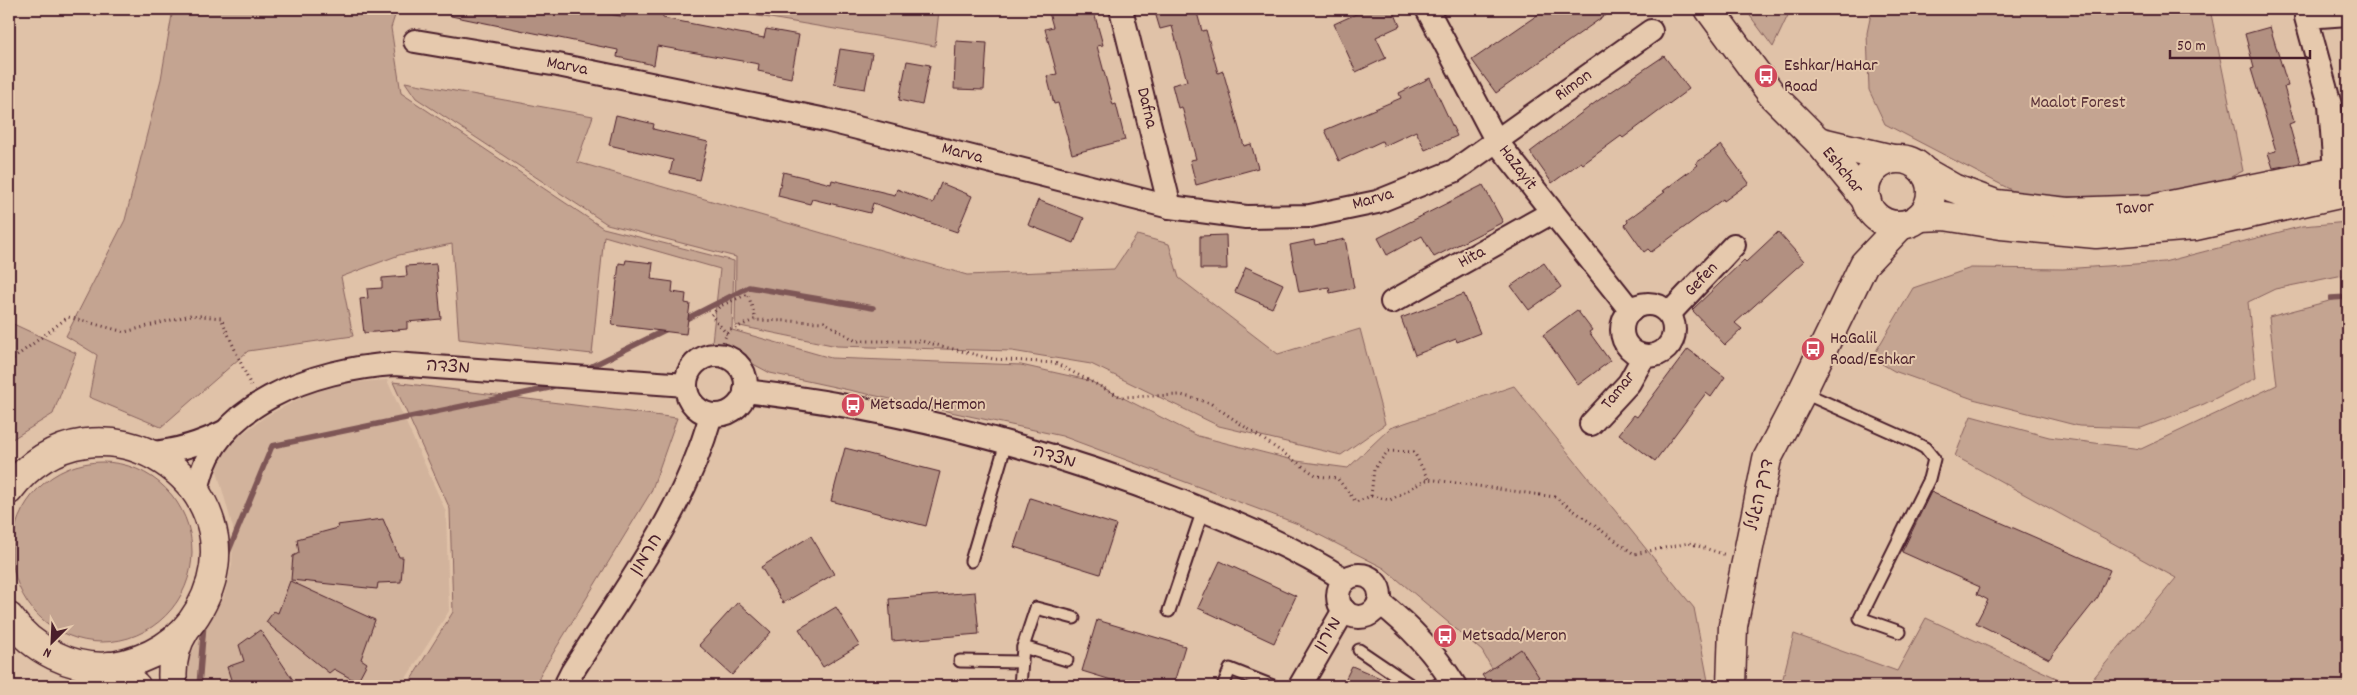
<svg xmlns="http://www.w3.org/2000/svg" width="2357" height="695" viewBox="0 0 2357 695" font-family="Dekko,'Playpen Sans Hebrew',sans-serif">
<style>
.built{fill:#d2b39c}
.green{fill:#c4a491;stroke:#87625e}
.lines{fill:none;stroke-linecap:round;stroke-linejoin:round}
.stream{stroke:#7e5756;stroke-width:5.5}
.building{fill:#b29081;stroke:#4a1f2b}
.lane-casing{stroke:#4a1f2b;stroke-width:15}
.street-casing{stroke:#4a1f2b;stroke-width:26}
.secondary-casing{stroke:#4a1f2b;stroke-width:31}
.path{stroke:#4a1f2b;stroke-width:3;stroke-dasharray:1 4;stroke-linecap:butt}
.lane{stroke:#e6c9ad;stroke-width:11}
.street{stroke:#e6c9ad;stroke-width:22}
.secondary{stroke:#e6c9ad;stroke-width:28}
.labels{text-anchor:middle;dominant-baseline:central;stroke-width:4;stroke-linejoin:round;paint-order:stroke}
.poi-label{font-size:18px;fill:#4a1f2b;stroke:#e6c9ad;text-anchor:start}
.street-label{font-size:18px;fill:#4a1f2b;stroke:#e6c9ad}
.park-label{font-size:18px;fill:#5c333a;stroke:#e6c9ad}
</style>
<rect width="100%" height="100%" fill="#e0c2a8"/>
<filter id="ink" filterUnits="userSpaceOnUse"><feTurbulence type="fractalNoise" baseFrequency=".02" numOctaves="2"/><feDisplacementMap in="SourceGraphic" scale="10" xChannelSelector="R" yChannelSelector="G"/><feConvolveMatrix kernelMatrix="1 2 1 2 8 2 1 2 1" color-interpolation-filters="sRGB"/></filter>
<g filter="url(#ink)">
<path class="built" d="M387 380 446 512 449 611 401 686H186L185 676 189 657 224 596 232 565 233 528 217 471 218 465 233 441 266 416 328 384Z"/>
<g class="green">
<path d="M173 9H397L391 28 401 93 603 228 734 261 732 330 831 358 1021 365 1088 380 1198 436 1297 461 1348 468 1390 428 1514 386 1694 608 1709 686H1502L1482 651 1384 568 1298 524 1062 436 770 373 712 342 720 269 604 236 592 354 459 339 452 244 399 255 341 277 353 336 248 351 161 427 89 397 97 355 66 336 125 220 161 79Z"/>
<path d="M717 9H964L939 11 935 46Z"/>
<path d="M1745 9H1791L1773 47Z"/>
<path d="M1872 9H2210L2243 171 2204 190 2151 199 2021 195 1885 124 1869 90 1867 33Z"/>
<path d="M405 82 593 116 577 162 967 275 1114 269 1137 235 1169 244 1179 278 1278 354 1360 329 1385 424 1341 455 1219 426 1091 364 1012 351 837 346 735 325 736 257 607 224 416 98Z"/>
<path d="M2348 222V274L2275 289 2248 302 2256 378 2204 404 2141 428 2079 426 1973 399 1894 371 1872 358 1913 288 1971 268 2063 269 2164 262 2303 226Z"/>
<path d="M2348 296V686H2087L2176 578 1955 456 1971 416 2049 437 2141 449 2277 385 2269 317Z"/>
<path d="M9 322 76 353 53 414 9 441Z"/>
<path d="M393 382 677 418 651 492 541 673 536 686H407L453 612 450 509Z"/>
<circle cx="102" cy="552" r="90"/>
<path d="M1926 618 2074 686H1781L1794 634 1897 671Z"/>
</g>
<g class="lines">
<g class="stream">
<path d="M2331 298 2348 297"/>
<path d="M682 321 749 287 873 308"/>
<path d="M586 369 667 329"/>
<path d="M225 560 272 446 549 388 558 384"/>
<path d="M199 686 204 623"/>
</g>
</g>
<g class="building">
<path d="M452 9H584L625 17 626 9H634L663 14V18L764 38 766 29 799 35 791 78 758 71 759 64 657 46 654 65 617 57 618 50 451 16Z"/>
<path d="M1048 9H1093L1103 45 1097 46 1113 105 1116 104 1125 140 1072 154 1058 103 1054 104 1047 76 1057 74 1045 29 1053 27Z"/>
<path d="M1154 9H1196L1202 31 1206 30 1218 73 1223 71 1244 146 1251 144 1258 168 1196 185 1190 160 1196 159 1182 107 1178 108 1172 85 1187 81 1172 26 1160 29Z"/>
<path d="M1367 9H1393L1400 26 1376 37 1386 58 1356 72 1334 24Z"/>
<path d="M1546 9H1614L1496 93 1472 60Z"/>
<path d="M2270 27 2288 86 2284 87 2294 122 2289 124 2300 163 2273 168 2268 153 2276 151 2251 69 2254 68 2245 34Z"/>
<path d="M956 41 987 43 984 90 954 89Z"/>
<path d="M840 49 872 54 865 89 834 84Z"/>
<path d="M1664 56 1689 89 1623 138 1621 136 1583 164 1581 162 1552 183 1530 152 1596 102Z"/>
<path d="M907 61 930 65 922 105 899 100Z"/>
<path d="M1430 78 1457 136 1425 150 1416 131 1384 146 1382 141 1339 161 1325 130 1401 98 1399 93Z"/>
<path d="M616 115 654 124 653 129 708 142 699 180 670 173 673 160 609 145Z"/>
<path d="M1721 145 1749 183 1724 201 1723 199 1651 252 1648 249 1644 252 1625 225 1628 222 1627 220 1665 192 1663 191 1698 165 1696 163Z"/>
<path d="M783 172 831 184 832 180 895 195 897 189 933 203 941 183 972 196 957 232 873 203 870 213 812 199 810 204 778 196Z"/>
<path d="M1483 185 1503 222 1434 257 1422 236 1387 255 1378 238Z"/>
<path d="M1038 200 1084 218 1074 243 1028 225Z"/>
<path d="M1778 232 1804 261 1735 323 1742 329 1725 345 1692 310 1744 260 1746 262Z"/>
<path d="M1226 235 1227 269H1200V236Z"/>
<path d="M1345 239 1354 288 1330 293 1329 287 1299 292 1290 245 1314 240 1315 245Z"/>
<path d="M626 260 653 263 651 279 673 282 672 292 686 294 685 303 690 304 686 334 612 325 619 263 625 264Z"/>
<path d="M1544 263 1561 287 1529 310 1511 286Z"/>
<path d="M436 264 441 319 407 322V329L364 333 360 299 368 298 367 289 382 288V278L407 276 406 266Z"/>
<path d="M1246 267 1283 284 1272 308 1235 292Z"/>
<path d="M1464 294 1480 333 1457 342 1456 339 1415 355 1401 318Z"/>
<path d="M1577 310 1592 330 1589 332 1610 361 1578 385 1543 335Z"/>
<path d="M1688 349 1725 377 1711 397 1706 393 1655 461 1619 434 1634 415 1637 417Z"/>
<path d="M845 448 940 472 926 526 831 501Z"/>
<path d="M1931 492 2110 570 2098 597 2049 659 1976 623 1988 600 1977 594 1980 587 1902 552Z"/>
<path d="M1030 498 1116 525 1100 574 1014 547Z"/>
<path d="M383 519 399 557H403L401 582 378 583 377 589 291 580 293 556 299 553 297 539 338 528 337 525Z"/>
<path d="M811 536 834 574 783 603 761 567Z"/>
<path d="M1220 561 1296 596 1274 643 1198 608Z"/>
<path d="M290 581 375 620 361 659 367 663 357 682 334 669 329 673 266 622 274 611 278 613Z"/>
<path d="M975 592 979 634 892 641 889 599Z"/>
<path d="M738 602 771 632 732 675 699 645Z"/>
<path d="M836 607 859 645 823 667 799 629Z"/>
<path d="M1097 620 1185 646 1173 686H1131L1082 671Z"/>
<path d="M260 630 297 686H233L227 667 244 661 239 645Z"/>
<path d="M1521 649 1539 677 1525 686H1490L1482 675Z"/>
<path d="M1352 666 1399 686H1342Z"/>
</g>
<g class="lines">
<g class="lane-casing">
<g id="lane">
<path d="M1802 392 1914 442 1925 448 1934 459 1929 479 1860 618 1900 632"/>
<path d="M971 561 1006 443"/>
<path d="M1169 611 1203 510"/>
<path d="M1023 647 1067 660"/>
<path d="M1359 650 1412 686"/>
<path d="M960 661 1022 662"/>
<path d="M1020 686 1023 647 1036 608 1074 618"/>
<path d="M1223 686 1230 669 1273 686"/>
<path d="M1435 686 1450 678"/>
</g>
</g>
<g class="street-casing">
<g id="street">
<path d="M1121 9 1170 207"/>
<path d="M1427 9 1497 142 1631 311"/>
<path d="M415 41 558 65 826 120 1170 207 1246 217 1310 216 1377 202 1454 171 1651 31"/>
<path d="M2335 171 2330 105 2306 17 2348 14"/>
<path d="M1392 302 1551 213"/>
<circle cx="1648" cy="330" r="26"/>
<path d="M1669 314 1734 245"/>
<circle cx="716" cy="385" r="30"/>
<path d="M745 391C894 408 1039 446 1178 500 1235 523 1293 546 1345 580"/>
<path d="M1591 424 1629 383 1644 356"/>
<path d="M151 453C178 451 202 443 226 431"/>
<path d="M197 494C208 404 315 369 394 364L686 385"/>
<circle cx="1359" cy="596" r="21"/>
<path d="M1379 602C1409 625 1435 653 1455 686"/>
<path d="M565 686 572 672C625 588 684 512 711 415"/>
<path d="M1300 686 1344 610"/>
</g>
</g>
<g class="secondary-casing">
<g id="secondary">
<path d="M1709 9 1773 96 1818 141 1867 201"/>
<path d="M1818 141 1893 159"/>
<circle cx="1898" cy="192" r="33"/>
<path d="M1925 172 1953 188 1996 204 2067 212 2151 209 2348 169"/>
<path d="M1920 217 1944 216 2001 225 2096 234 2195 226 2348 192"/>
<path d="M9 490C96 376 268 486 199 610 181 642 149 660 113 666 73 671 31 649 9 617"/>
<path d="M109 666 117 669 136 686"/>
<path d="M173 686C171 666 174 647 185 630"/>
<path d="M1731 686 1733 626 1767 459 1802 392 1864 264 1901 225"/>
</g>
</g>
<g class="path">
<path d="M727 334 711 315 720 306 748 294 756 320"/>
<path d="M717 356 728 331 754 320 824 322 856 341H921L993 359 1055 363 1121 397 1181 395 1210 403 1317 476 1337 478 1356 502 1371 496 1390 500 1428 479 1555 497 1634 554 1689 543 1726 555"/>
<path d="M9 362 68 317 125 332 191 315 221 318 251 386"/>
<path d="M1371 496 1374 469 1388 451 1414 452 1428 479"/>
</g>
<use href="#lane" class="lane"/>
<use href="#street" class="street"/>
<use href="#secondary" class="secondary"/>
</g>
</g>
<defs>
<g id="bus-disc" transform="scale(1.25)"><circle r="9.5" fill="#d1495b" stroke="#e6c9ad"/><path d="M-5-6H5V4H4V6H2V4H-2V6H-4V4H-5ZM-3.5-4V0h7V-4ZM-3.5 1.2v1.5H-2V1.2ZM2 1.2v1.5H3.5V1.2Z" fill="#fff"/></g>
</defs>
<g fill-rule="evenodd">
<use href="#bus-disc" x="1766" y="76"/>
<use href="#bus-disc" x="1813" y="349"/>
<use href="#bus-disc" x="853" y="405"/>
<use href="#bus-disc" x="1445" y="636"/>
</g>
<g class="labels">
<g class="poi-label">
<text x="1784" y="66">Eshkar/HaHar<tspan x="1784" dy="21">Road</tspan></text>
<text x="1830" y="339">HaGalil<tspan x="1830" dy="21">Road/Eshkar</tspan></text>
<text x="870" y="405">Metsada/Hermon</text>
<text x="1462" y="636">Metsada/Meron</text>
</g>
<g class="street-label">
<text transform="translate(567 67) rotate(11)">Marva</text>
<text transform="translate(1574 86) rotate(-36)">Rimon</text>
<text transform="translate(1146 108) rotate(76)">Dafna</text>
<text transform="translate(962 154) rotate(14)">Marva</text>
<text transform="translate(1517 168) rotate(53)">HaZayit</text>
<text transform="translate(1842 171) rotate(51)">Eshchar</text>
<text transform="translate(1373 200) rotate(-16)">Marva</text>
<text transform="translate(2135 209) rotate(-4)">Tavor</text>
<text transform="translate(1472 258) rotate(-29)">Hita</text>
<text transform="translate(1702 280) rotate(-47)">Gefen</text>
<text transform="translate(448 368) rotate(4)">מצדה</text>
<text transform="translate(1619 391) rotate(-51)">Tamar</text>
<text transform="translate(1054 458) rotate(17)">מצדה</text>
<text transform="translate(1761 495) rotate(-77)">דרך הגליל</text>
<text transform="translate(647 555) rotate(-58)">חרמון</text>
<text transform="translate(1329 635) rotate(-59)">מירון</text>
</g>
<g class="park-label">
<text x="2078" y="103">Maalot Forest</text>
</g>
</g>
<rect width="2357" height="695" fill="none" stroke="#e6c9ad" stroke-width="30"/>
<rect x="15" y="15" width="2327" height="665" fill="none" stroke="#4a1f2b" stroke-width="2" filter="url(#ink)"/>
<g transform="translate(52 642) rotate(204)" stroke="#e6c9ad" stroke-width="4" paint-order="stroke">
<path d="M0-4L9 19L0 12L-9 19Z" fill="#4a1f2b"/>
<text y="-8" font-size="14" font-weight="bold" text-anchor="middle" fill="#4a1f2b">N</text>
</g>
<path d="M2170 50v8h140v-8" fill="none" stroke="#4a1f2b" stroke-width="2.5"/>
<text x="2177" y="50" font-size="15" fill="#4a1f2b" stroke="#e6c9ad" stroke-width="4" paint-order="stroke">50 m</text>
</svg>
